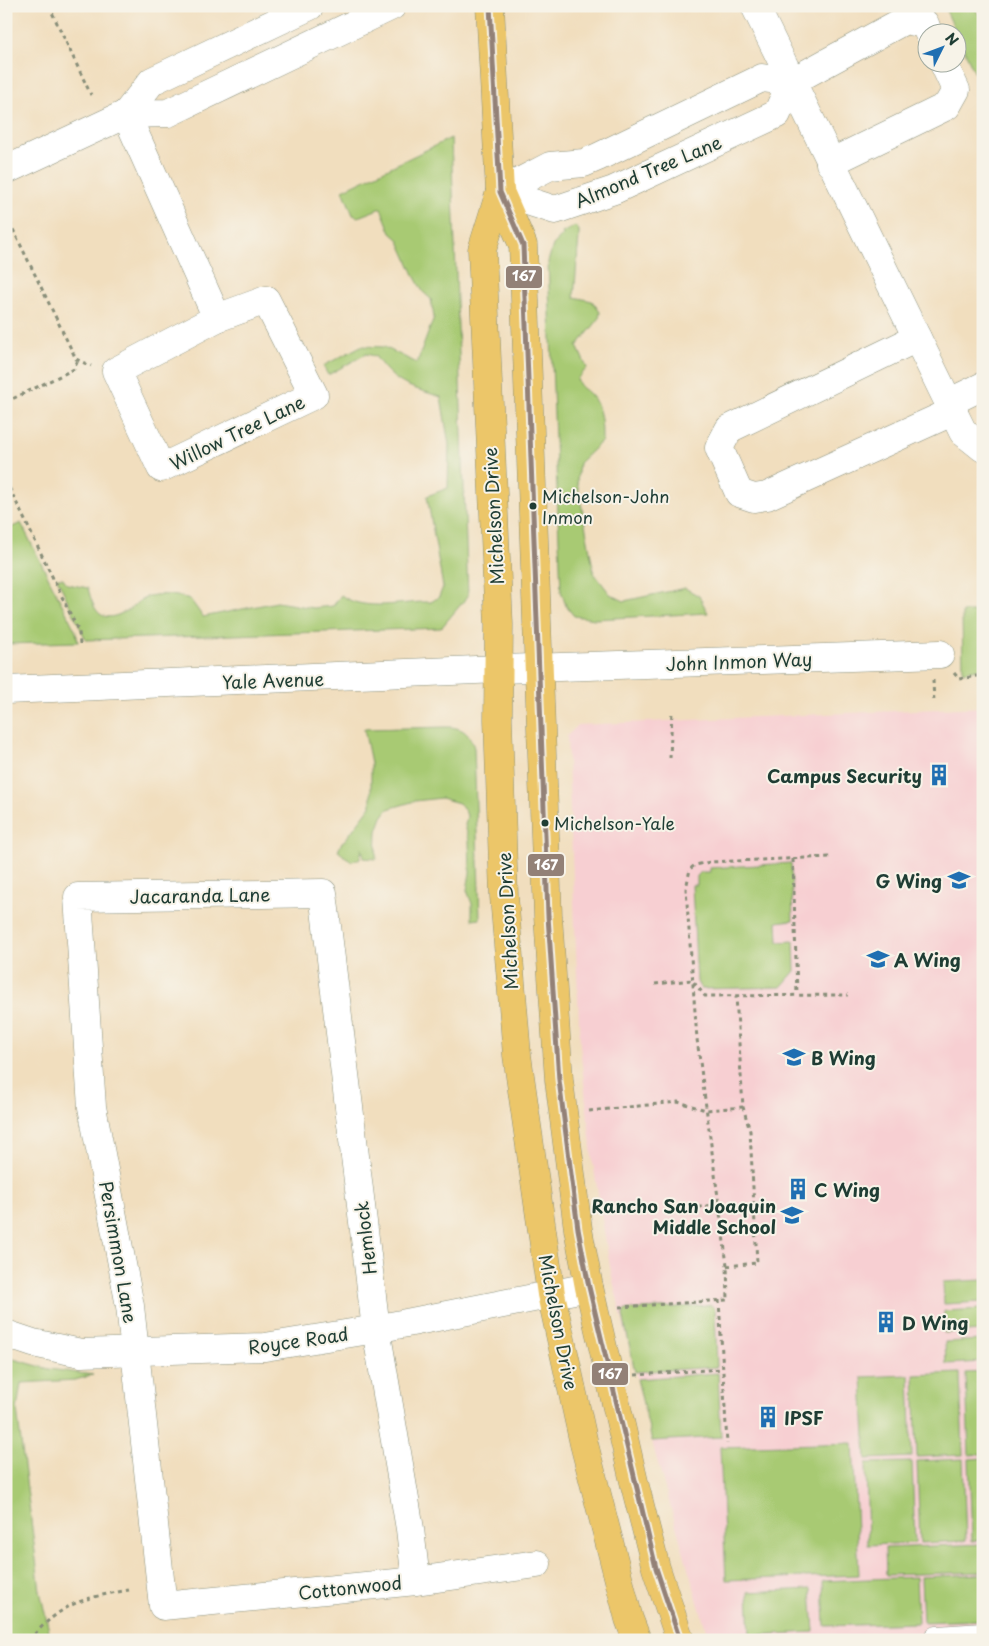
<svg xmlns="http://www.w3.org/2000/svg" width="989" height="1646" viewBox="0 0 989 1646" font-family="'Playpen Sans',sans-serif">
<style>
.built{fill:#f7cfd2}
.green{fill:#a8ca73;stroke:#648454}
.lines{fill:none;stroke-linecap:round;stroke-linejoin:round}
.minor-casing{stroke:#888e79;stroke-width:29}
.major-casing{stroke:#888e79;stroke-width:29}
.path{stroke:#888e79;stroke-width:3;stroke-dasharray:4 4;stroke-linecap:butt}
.minor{stroke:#fff;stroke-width:28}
.major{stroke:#ecc669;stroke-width:28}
.bus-1-casing{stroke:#f7f3e8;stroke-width:9}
.bus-1{stroke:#938177;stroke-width:5}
.bus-dot{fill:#1f3d34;stroke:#f7f3e8;stroke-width:2}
.labels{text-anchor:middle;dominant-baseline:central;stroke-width:4;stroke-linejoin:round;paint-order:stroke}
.bus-label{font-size:17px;fill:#1f3d34;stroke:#f7f3e8;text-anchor:start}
.street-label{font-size:18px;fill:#1f3d34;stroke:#f7f3e8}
.poi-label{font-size:18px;font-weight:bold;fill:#1f3d34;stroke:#f7f3e8;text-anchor:start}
.line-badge{stroke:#f7f3e8;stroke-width:2}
.badge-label{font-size:14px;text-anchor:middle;font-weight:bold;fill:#fff}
</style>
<rect width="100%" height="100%" fill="#f7f3e8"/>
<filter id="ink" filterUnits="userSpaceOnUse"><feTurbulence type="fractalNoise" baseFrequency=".02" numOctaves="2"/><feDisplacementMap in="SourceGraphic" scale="10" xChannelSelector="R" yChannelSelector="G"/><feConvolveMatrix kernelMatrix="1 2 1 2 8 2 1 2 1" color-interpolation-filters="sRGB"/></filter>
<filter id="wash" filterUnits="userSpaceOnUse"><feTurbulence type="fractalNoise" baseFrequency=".0096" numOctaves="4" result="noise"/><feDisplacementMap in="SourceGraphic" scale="20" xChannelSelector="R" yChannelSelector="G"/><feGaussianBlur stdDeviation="1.12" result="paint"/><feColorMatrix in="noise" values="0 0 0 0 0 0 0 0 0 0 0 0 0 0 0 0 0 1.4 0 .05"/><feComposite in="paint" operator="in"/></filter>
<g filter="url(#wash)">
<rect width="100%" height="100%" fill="#f1debe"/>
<path class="built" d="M983 707V1640H709L655 1453 611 1273 592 1157 580 1045 567 736 578 725Z"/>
<g class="green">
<path d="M944 6H973L983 20V91Z"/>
<path d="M451 138 468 596 441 628 86 640 57 578H63L67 584 88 588C94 612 101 626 128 610 133 607 138 601 144 598 156 592 177 595 190 599L203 617 277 602 313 608 333 606 341 595C364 613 404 601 431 602L439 597 443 587 427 496 448 488 449 445 441 397C408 386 396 386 375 356L366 354 328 375 323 366 361 346 384 347 417 363 434 317 431 299 423 292 415 277 398 239 391 233 381 208 358 217 353 215 343 190Z"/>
<path d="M575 226 579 230V237L574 297 592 301 600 312 599 319 577 346 587 368 577 379C580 388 584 388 590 394 602 406 602 426 602 441L579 463 577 481 594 573 610 594 624 601 685 588 699 596 708 613 595 619 574 616 566 606 561 591 548 262 553 245 563 235 562 233Z"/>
<path d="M21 523 76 632 78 642 6 644V530Z"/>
<path d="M962 612H983V668L963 672Z"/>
<path d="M447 727C462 727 470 733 474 748L480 919 472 920V904L467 890 470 873 469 840 465 825 467 816 465 810 459 803 441 798 415 801 388 809 382 817 377 831 376 859 364 858 362 848 360 859 351 861 338 851 342 842 345 840 371 806V763L364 729Z"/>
<path d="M791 863 793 920 777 922 778 942 794 941 795 971 781 987 701 989 697 982 692 885H697V876L701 872H710V868Z"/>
<path d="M983 1280V1302L944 1304 943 1282Z"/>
<path d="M711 1305 715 1309 717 1367 635 1372 623 1315 625 1310Z"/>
<path d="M983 1309V1331L944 1333V1311Z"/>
<path d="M983 1340V1362L946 1364 945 1342Z"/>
<path d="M6 1357 49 1369 93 1375 75 1380 21 1383 17 1410 40 1591 51 1640H6Z"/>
<path d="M983 1372V1454L969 1455 966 1373Z"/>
<path d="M718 1373 721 1437 652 1441 637 1379Z"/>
<path d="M960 1373 963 1455 917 1457 914 1375Z"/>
<path d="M909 1375 912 1457 866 1459 862 1377Z"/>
<path d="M853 1443 859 1575 726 1580 720 1447Z"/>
<path d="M983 1458V1540L972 1541 969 1459Z"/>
<path d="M963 1459 966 1541 920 1543 917 1461Z"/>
<path d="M912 1462 915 1543 868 1545 866 1463Z"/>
<path d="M983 1544V1572L886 1575 885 1548Z"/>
<path d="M983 1574V1620L923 1622 921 1577Z"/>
<path d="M916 1577 918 1623 825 1626 823 1581Z"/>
<path d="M811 1589 814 1632 750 1635 748 1592Z"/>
</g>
</g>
<g filter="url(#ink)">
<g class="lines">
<g class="minor-casing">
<g id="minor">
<path d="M755 6 963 432 983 448"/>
<path d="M126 114 217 318"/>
<path d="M126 114 152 81 310 6"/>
<path d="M830 163 947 106 956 90 943 62"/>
<path d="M6 170 126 114 168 113 392 6"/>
<path d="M500 192 555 210 614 190 777 114 791 82 905 20 925 24 928 32"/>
<path d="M500 192 550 166 584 163 598 157 762 78 791 82"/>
<path d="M266 300 314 395 161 468 116 371 217 318Z"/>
<path d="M917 338 729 429 719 448 739 493 754 498 767 496 954 411"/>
<path d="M950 402 983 386"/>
<path d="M6 690 499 669 940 654"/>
<path d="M6 1334 33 1343 81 1353 265 1347 376 1329 589 1287"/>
<path d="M416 1581 410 1529 376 1329 323 893 78 897 92 1107 130 1306 163 1606 416 1581 537 1564"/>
<path d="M937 1640 983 1637"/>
</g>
</g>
<g class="major-casing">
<g id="major">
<path d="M490 6 500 192 523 245 548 916 559 1080 578 1229 589 1287 635 1486 656 1568 680 1640"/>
<path d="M500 192 482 250 499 625 498 719 504 896 517 1055 551 1294 584 1444 629 1619 637 1640"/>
</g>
</g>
<g class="path">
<path d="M49 6 91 95"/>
<path d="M6 215 76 359 91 366"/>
<path d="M6 402 74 369 78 360"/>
<path d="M6 481 79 632 80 644"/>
<path d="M954 673 959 679 983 675"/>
<path d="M933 680 934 703"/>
<path d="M670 758 672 710"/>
<path d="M793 859 797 995"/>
<path d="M655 984 692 980 705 996 848 995"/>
<path d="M589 1111 678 1102 706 1110 743 1107"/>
<path d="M682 1210 719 1204"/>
<path d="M727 1266 757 1263 750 1131 743 1107 736 996"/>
<path d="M719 1300 727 1444"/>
<path d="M619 1307 728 1300 727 1265 697 1039 686 889 690 869 695 865 710 862 831 857"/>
<path d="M635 1375 722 1369"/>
<path d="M29 1640C62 1603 82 1598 129 1590"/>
</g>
<use href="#minor" class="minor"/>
<use href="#major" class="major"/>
<g class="bus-1-casing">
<path id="bus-1" d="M490 6 500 192 523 245 548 916 559 1080 578 1229 589 1287 656 1568 680 1640"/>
</g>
<use href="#bus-1" class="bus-1"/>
</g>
</g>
<defs>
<g id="building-bare" transform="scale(1.725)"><path d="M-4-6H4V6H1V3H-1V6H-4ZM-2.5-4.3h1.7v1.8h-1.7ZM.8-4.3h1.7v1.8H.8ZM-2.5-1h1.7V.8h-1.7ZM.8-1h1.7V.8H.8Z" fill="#1f6fb2" stroke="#f7f3e8" stroke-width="2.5" paint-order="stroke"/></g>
<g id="school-bare" transform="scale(1.725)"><path d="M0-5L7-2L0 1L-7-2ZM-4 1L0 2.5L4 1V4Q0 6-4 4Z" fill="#1f6fb2" stroke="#f7f3e8" stroke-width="2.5" paint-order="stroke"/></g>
</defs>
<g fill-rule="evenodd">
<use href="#building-bare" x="939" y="775"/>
<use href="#school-bare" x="959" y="880"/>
<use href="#school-bare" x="878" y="959"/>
<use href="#school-bare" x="794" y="1057"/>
<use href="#building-bare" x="798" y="1189"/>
<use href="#school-bare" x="792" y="1215"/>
<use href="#building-bare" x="886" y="1322"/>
<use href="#building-bare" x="768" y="1417"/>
</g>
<g class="bus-dot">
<circle cx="533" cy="506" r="4.5"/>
<circle cx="545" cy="823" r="4.5"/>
</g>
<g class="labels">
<g class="bus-label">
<text x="542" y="496">Michelson-John<tspan x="542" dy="21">Inmon</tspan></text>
<text x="554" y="823">Michelson-Yale</text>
</g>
<g class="street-label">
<text transform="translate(648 171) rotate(-23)">Almond Tree Lane</text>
<text transform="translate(237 432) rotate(-26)">Willow Tree Lane</text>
<text transform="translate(493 516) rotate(-93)">Michelson Drive</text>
<text transform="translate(739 661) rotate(-2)">John Inmon Way</text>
<text transform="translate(273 680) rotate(-2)">Yale Avenue</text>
<text transform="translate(200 895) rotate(-1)">Jacaranda Lane</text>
<text transform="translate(507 921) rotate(-93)">Michelson Drive</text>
<text transform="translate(365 1238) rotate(-97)">Hemlock</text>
<text transform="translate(119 1252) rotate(80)">Persimmon Lane</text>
<text transform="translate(559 1322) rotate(79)">Michelson Drive</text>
<text transform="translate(298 1340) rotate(-8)">Royce Road</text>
<text transform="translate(350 1587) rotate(-6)">Cottonwood</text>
</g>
<g class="poi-label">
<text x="922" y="775" text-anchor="end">Campus Security</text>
<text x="942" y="880" text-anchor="end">G Wing</text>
<text x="894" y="959">A Wing</text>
<text x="811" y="1057">B Wing</text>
<text x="814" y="1189">C Wing</text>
<text x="776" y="1205" text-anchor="end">Rancho San Joaquin<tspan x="776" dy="21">Middle School</tspan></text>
<text x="902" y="1322">D Wing</text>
<text x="784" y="1417">IPSF</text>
</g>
</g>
<g class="line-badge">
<rect x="505" y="265" width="38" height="24" rx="5" fill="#938177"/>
<rect x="527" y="853" width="38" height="24" rx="5" fill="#938177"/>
<rect x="591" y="1362" width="38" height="24" rx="5" fill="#938177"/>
</g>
<g class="badge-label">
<text x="524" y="281">167</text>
<text x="546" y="870">167</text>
<text x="610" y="1379">167</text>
</g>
<rect width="989" height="1646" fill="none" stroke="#f7f3e8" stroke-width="25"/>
<g transform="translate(942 48) rotate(48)"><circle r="24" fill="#f7f3e8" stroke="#a1aaa0"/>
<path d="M0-4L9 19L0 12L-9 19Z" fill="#1f6fb2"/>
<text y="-8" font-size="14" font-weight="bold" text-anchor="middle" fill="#1f3d34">N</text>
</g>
</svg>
